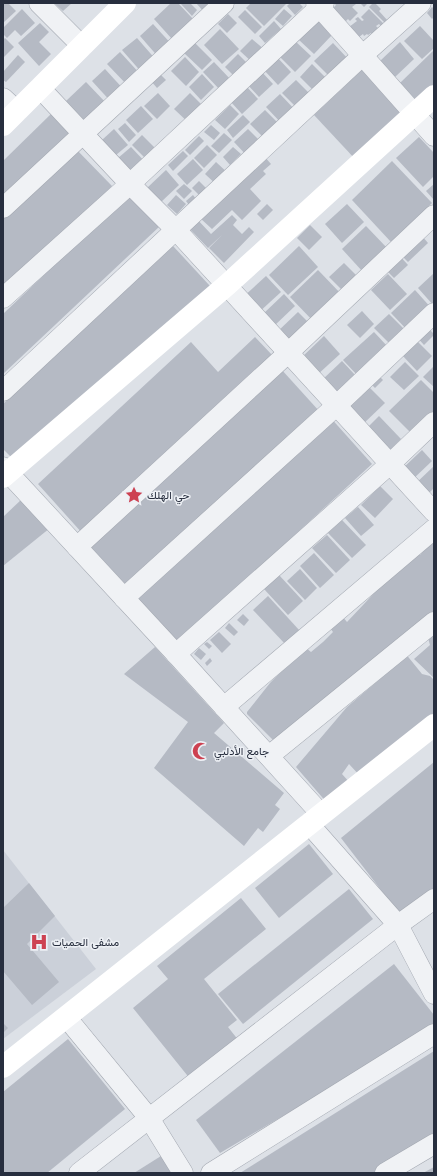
<svg xmlns="http://www.w3.org/2000/svg" width="437" height="1176" viewBox="0 0 437 1176" font-family="Jost,Vazirmatn,sans-serif">
<style>
.built{fill:#cbd0d9}
.building{fill:#b5bac4}
.lines{fill:none;stroke-linecap:round;stroke-linejoin:round}
.street-casing{stroke:#a3a8b1;stroke-width:21}
.street{stroke:#f0f2f5;stroke-width:20}
.secondary{stroke:#fff;stroke-width:22}
.labels{text-anchor:middle;dominant-baseline:central;stroke-width:3;stroke-linejoin:round;paint-order:stroke}
.poi-label{font-size:11px;fill:#272e3e;stroke:#edf0f5;text-anchor:start}
</style>
<rect width="100%" height="100%" fill="#dde1e7"/>
<path class="built" d="M3 850 96 969 3 1039Z"/>
<g class="building">
<path d="M3 3H8L16 11 3 23Z"/>
<path d="M54 3H72L63 11Z"/>
<path d="M171 3H178L193 19 172 39 154 19Z"/>
<path d="M180 3H190L197 10 192 16Z"/>
<path d="M196 3H213L204 12Z"/>
<path d="M251 3H287L264 26 246 8Z"/>
<path d="M290 3H299L303 7 295 15 287 6Z"/>
<path d="M334 3H354L356 4 352 7 358 13 350 21 348 19 346 21 333 8 336 5Z"/>
<path d="M360 3H368L364 7Z"/>
<path d="M373 3H375L381 9 379 11 388 21 386 24 369 7Z"/>
<path d="M432 7 434 9V17L432 19 427 13Z"/>
<path d="M22 9 35 23 21 36 15 30 7 38 3 34V28Z"/>
<path d="M284 9 292 16 283 26 275 19Z"/>
<path d="M369 9 384 24 382 27 379 24 376 26 379 29 373 35 371 33 368 35 367 34 364 36 363 34 359 37 349 27 357 21 355 19 358 17 362 21 364 20 361 17Z"/>
<path d="M245 10 262 27 255 34 238 17Z"/>
<path d="M228 14 237 23 227 33 218 24Z"/>
<path d="M316 19 332 35 314 54 298 39Z"/>
<path d="M274 21 281 29 265 43 259 36Z"/>
<path d="M40 23 49 32 39 42 51 54 39 66 18 43Z"/>
<path d="M153 24 174 47 160 59 140 36Z"/>
<path d="M420 26 434 41V48L422 59 404 41Z"/>
<path d="M220 29 239 49 222 64 204 45Z"/>
<path d="M5 38 14 47 3 58V40Z"/>
<path d="M137 38 157 61 143 74 122 50Z"/>
<path d="M252 39 265 50 253 63 240 51Z"/>
<path d="M294 40 311 56 295 72 279 56Z"/>
<path d="M194 42 212 60 202 70 184 53Z"/>
<path d="M400 42 414 59 395 77 380 61Z"/>
<path d="M333 43 350 61 332 79 314 61Z"/>
<path d="M434 50V88L419 103 400 83Z"/>
<path d="M120 52 142 76 129 87 107 64Z"/>
<path d="M238 54 250 66 237 79 225 67Z"/>
<path d="M18 55 25 62 6 82 3 80V72Z"/>
<path d="M276 56 291 72 278 85 263 69Z"/>
<path d="M185 57 199 72 186 86 171 71Z"/>
<path d="M214 62 232 81 221 91 203 72Z"/>
<path d="M312 64 328 80 316 93 300 77Z"/>
<path d="M105 69 126 92 113 104 92 81Z"/>
<path d="M363 69 405 114 356 160 314 115Z"/>
<path d="M260 70 273 84 259 97 246 83Z"/>
<path d="M159 73 166 80 157 88 151 81Z"/>
<path d="M202 74 214 87 201 100 189 87Z"/>
<path d="M296 80 313 97 299 110 282 93Z"/>
<path d="M86 82 107 104 88 124 66 101Z"/>
<path d="M246 86 258 99 242 114 230 101Z"/>
<path d="M158 93 170 106 157 119 144 106Z"/>
<path d="M190 93 206 109 191 125 174 109Z"/>
<path d="M280 94 297 112 284 126 266 107Z"/>
<path d="M230 105 239 114 225 129 215 120Z"/>
<path d="M141 106 153 119 138 133 126 120Z"/>
<path d="M265 110 282 127 267 141 250 124Z"/>
<path d="M51 114 74 138 3 205V161Z"/>
<path d="M243 115 250 122 233 138 227 130Z"/>
<path d="M125 123 136 135 129 142 118 129Z"/>
<path d="M211 125 220 133 214 140 204 132Z"/>
<path d="M114 129 128 145 116 155 102 140Z"/>
<path d="M248 129 263 144 249 158 234 142Z"/>
<path d="M224 133 232 140 219 153 211 146Z"/>
<path d="M142 135 159 152 149 162 132 145Z"/>
<path d="M199 136 204 141 190 155 185 150Z"/>
<path d="M419 137 434 153V176L423 187 396 158Z"/>
<path d="M207 145 217 155 204 168 194 158Z"/>
<path d="M74 147 112 186 3 294V218Z"/>
<path d="M131 147 147 164 134 175 118 158Z"/>
<path d="M233 147 241 154 230 165 223 157Z"/>
<path d="M183 151 188 156 173 171 168 165Z"/>
<path d="M264 156 271 164 263 171 266 174 250 189 261 201 242 220 232 210 212 229 200 218Z"/>
<path d="M193 159 203 170 187 185 177 174Z"/>
<path d="M392 161 432 203 391 242 352 200Z"/>
<path d="M216 162 230 175 219 187 205 174Z"/>
<path d="M166 170 179 185 160 203 147 188Z"/>
<path d="M199 181 206 188 199 195 192 188Z"/>
<path d="M184 184 192 191 184 199 176 191Z"/>
<path d="M434 184V200L426 191Z"/>
<path d="M129 194 160 226 3 374V314Z"/>
<path d="M176 195 186 204 177 214 167 205Z"/>
<path d="M193 195 196 199 189 205 186 201Z"/>
<path d="M267 204 273 210 263 220 257 214Z"/>
<path d="M347 204 364 222 342 243 325 224Z"/>
<path d="M232 215 237 220 233 225 242 234 249 227 254 232 224 263 209 248 222 235 208 248 186 225 195 217 211 234Z"/>
<path d="M310 225 322 237 309 250 297 238Z"/>
<path d="M366 226 388 249 363 272 342 249Z"/>
<path d="M422 236 428 243 408 262 401 255Z"/>
<path d="M173 246 210 286 18 464 3 449V404Z"/>
<path d="M299 246 318 267 288 295 269 275Z"/>
<path d="M399 255 408 265 394 278 385 269Z"/>
<path d="M344 263 360 279 345 293 329 277Z"/>
<path d="M318 270 343 296 315 323 290 297Z"/>
<path d="M434 273V306L418 288Z"/>
<path d="M388 274 407 294 390 310 371 290Z"/>
<path d="M266 276 281 292 257 314 242 298Z"/>
<path d="M415 290 433 310 409 332 391 313Z"/>
<path d="M284 294 295 306 273 327 262 315Z"/>
<path d="M362 311 374 324 360 338 347 325Z"/>
<path d="M298 312 313 327 290 349 276 333Z"/>
<path d="M389 314 407 332 392 346 374 328Z"/>
<path d="M426 326 434 334V335L424 345 416 336Z"/>
<path d="M374 332 388 347 358 376 343 360Z"/>
<path d="M324 336 340 354 316 376 300 359Z"/>
<path d="M255 337 273 356 83 534 38 484 191 342 218 372Z"/>
<path d="M417 341 432 356 417 371 402 355Z"/>
<path d="M342 361 356 376 335 396 321 381Z"/>
<path d="M405 362 419 376 404 390 390 377Z"/>
<path d="M434 366V387L423 377Z"/>
<path d="M281 369 320 412 128 587 89 545Z"/>
<path d="M375 372 383 380 375 388 367 380Z"/>
<path d="M421 380 434 393V417L414 436 389 411Z"/>
<path d="M367 385 385 403 361 426 344 408Z"/>
<path d="M329 416 372 464 177 643 133 595Z"/>
<path d="M379 416 401 439 387 453 365 430Z"/>
<path d="M422 450 432 461 411 481 401 470Z"/>
<path d="M434 466V488L424 498 413 486Z"/>
<path d="M380 486 393 499 375 518 361 505Z"/>
<path d="M23 498 50 528 3 566V517Z"/>
<path d="M358 507 374 525 361 536 345 518Z"/>
<path d="M342 520 366 545 352 558 328 533Z"/>
<path d="M327 535 350 560 336 573 312 548Z"/>
<path d="M434 539V619L279 746 247 714V712L270 683 305 647 311 652 323 642 333 632 330 628 342 616 347 622 380 587 417 552 420 555Z"/>
<path d="M314 553 334 575 320 588 300 566Z"/>
<path d="M300 569 317 588 305 600 287 581Z"/>
<path d="M279 575 303 601 288 615 264 589Z"/>
<path d="M268 596 300 631 286 645 253 610Z"/>
<path d="M243 614 249 620 244 626 237 620Z"/>
<path d="M229 623 238 632 234 636 225 628Z"/>
<path d="M219 632 231 644 222 653 210 640Z"/>
<path d="M434 632V678L414 659 430 645 428 638Z"/>
<path d="M207 642 212 646 209 649 204 644Z"/>
<path d="M155 647 224 723 214 733 284 793 275 805 280 809 263 832 258 828 244 846 154 768 188 722 124 674Z"/>
<path d="M199 648 206 654 201 660 194 654Z"/>
<path d="M405 653 422 674 430 676 434 680V722L361 777 349 764 342 774 350 783 328 804 296 767 347 707 400 662Z"/>
<path d="M210 658 212 661 207 666 205 663Z"/>
<path d="M434 762V891L401 916 341 838Z"/>
<path d="M309 844 333 874 279 918 255 888Z"/>
<path d="M29 883 55 916 27 944 59 982 32 1005 3 971V908Z"/>
<path d="M349 889 373 919 243 1024 218 994Z"/>
<path d="M241 898 266 929 204 979 237 1020 228 1027 239 1041 191 1080 133 1008 168 979 157 966Z"/>
<path d="M394 964 434 1015V1027L220 1153 196 1120Z"/>
<path d="M3 1023 8 1028 3 1033Z"/>
<path d="M68 1039 125 1109 47 1173H3V1092Z"/>
<path d="M434 1051V1144L388 1173H240Z"/>
<path d="M161 1156 172 1173H134Z"/>
<path d="M434 1167V1173H423Z"/>
</g>
<g class="lines">
<g class="street-casing">
<g id="street">
<path d="M39 3 82 46"/>
<path d="M316 3 434 136"/>
<path d="M40 88 130 184 176 230 434 512"/>
<path d="M3 98 17 111"/>
<path d="M3 208 224 3"/>
<path d="M3 298 130 184 324 3"/>
<path d="M3 391 363 55 421 3"/>
<path d="M3 467 176 654 321 814"/>
<path d="M77 547 288 353 434 215"/>
<path d="M124 598 336 406 434 313"/>
<path d="M176 654 390 464 434 422"/>
<path d="M224 707 434 529"/>
<path d="M269 756 434 622"/>
<path d="M309 824 398 925 434 994"/>
<path d="M66 1017 149 1118 183 1173"/>
<path d="M79 1173 398 925 434 899"/>
<path d="M211 1173 434 1034"/>
<path d="M385 1173 434 1144"/>
</g>
</g>
<use href="#street" class="street"/>
<g class="secondary">
<path d="M3 125 125 3"/>
<path d="M3 477 227 285 434 96"/>
<path d="M3 1067 434 725"/>
</g>
</g>
<defs>
<g id="sight-bare" transform="scale(1.38)"><path d="M0-6L1.8-2.2L6-1.7L2.9 1.2L3.7 5.4L0 3.3L-3.7 5.4L-2.9 1.2L-6-1.7L-1.8-2.2Z" fill="#cd4151" stroke="#edf0f5" stroke-width="2.5" paint-order="stroke"/></g>
<g id="mosque-bare" transform="scale(1.38)"><path d="M3.5-4.9A6 6 0 1 0 3.5 4.9A5 5 0 1 1 3.5-4.9Z" fill="#cd4151" stroke="#edf0f5" stroke-width="2.5" paint-order="stroke"/></g>
<g id="hospital-bare" transform="scale(1.38)"><path d="M-5-5h3v3.5h4V-5h3V5h-3V1.5h-4V5h-3Z" fill="#cd4151" stroke="#edf0f5" stroke-width="2.5" paint-order="stroke"/></g>
</defs>
<g fill-rule="evenodd">
<use href="#sight-bare" x="134" y="495"/>
<use href="#mosque-bare" x="201" y="751"/>
<use href="#hospital-bare" x="39" y="942"/>
</g>
<g class="labels">
<g class="poi-label">
<text x="147" y="495">حي الهلك</text>
<text x="214" y="751">جامع الأدلبي</text>
<text x="52" y="942">مشفى الحميات</text>
</g>
</g>
<rect width="437" height="1176" fill="none" stroke="#272e3e" stroke-width="8"/>
</svg>
